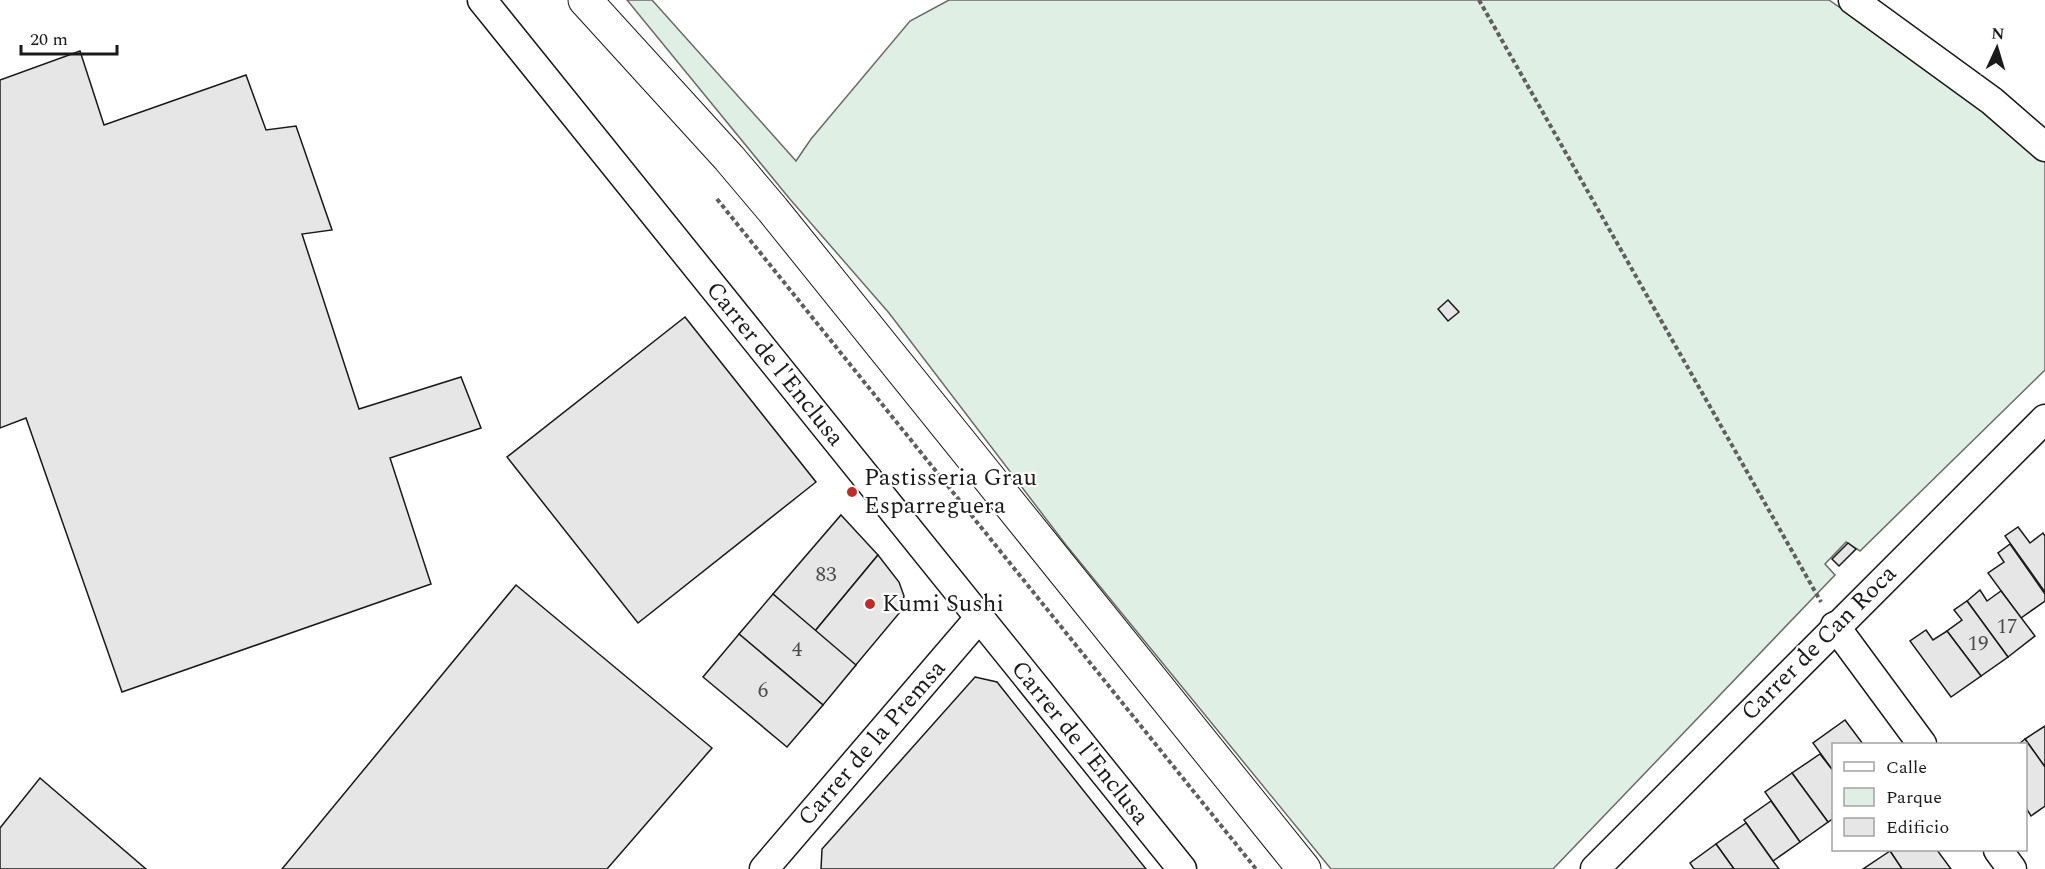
<svg xmlns="http://www.w3.org/2000/svg" width="2045" height="869" viewBox="0 0 2045 869" font-family="Spectral,serif">
<style>
.green{fill:#e0efe3;stroke:#6a6a6a;stroke-width:1.5}
.building{fill:#e6e6e6;stroke:#1a1a1a;stroke-width:1.5}
.lines{fill:none;stroke-linecap:round;stroke-linejoin:round}
.minor-casing{stroke:#1a1a1a;stroke-width:31}
.tertiary-casing{stroke:#1a1a1a;stroke-width:35}
.path{stroke:#5f5f5f;stroke-width:4;stroke-dasharray:4.5 3;stroke-linecap:butt}
.minor{stroke:#fff;stroke-width:28}
.tertiary{stroke:#fff;stroke-width:33}
.poi-dot{fill:#c62828;stroke:#fff;stroke-width:2}
.labels{text-anchor:middle;dominant-baseline:central;stroke-width:4.5;stroke-linejoin:round;paint-order:stroke}
.number-label{font-size:21px;fill:#4d4d4d}
.street-label{font-size:24px;fill:#1a1a1a;stroke:#fff}
.poi-label{font-size:24px;fill:#1a1a1a;stroke:#fff;text-anchor:start}
</style>
<rect width="100%" height="100%" fill="#fff"/>
<path class="green" d="M627 0H652L796 161 811 139 910 21 949 0H1829L1994 116 2045 162V370L1860 551 1846 542 1825 564 1835 575 1553 869H1331L1066 545 889 313 789 198Z"/>
<g class="building">
<path d="M80 51 104 125 246 75 266 130 296 126 332 230 302 234 359 409 461 377 481 428 390 458 431 584 122 692 26 418 0 428V80Z"/>
<path d="M1448 300 1459 312 1448 321 1438 309Z"/>
<path d="M685 317 816 482 638 623 507 457Z"/>
<path d="M841 515 878 555 815 631 773 594Z"/>
<path d="M2018 527 2030 543 2043 533 2045 536V592L2005 536Z"/>
<path d="M1848 543 1856 549 1839 566 1832 559Z"/>
<path d="M2010 544 2045 594V601L2021 618 1988 573 2004 562 1998 553Z"/>
<path d="M878 555 899 582 904 596 901 611 855 666 815 631Z"/>
<path d="M516 585 712 748 607 869H282Z"/>
<path d="M1980 590 1987 601 2001 591 2035 636 2008 657 1967 601Z"/>
<path d="M773 594 856 665 823 705 739 634Z"/>
<path d="M1967 601 2008 657 1981 676 1947 631 1962 620 1954 610Z"/>
<path d="M1926 630 1933 640 1947 631 1981 676 1951 697 1910 641Z"/>
<path d="M739 634 823 705 787 747 703 677Z"/>
<path d="M975 677 997 682 1146 869H821L822 849Z"/>
<path d="M1845 720 1863 744H1834V772L1813 743Z"/>
<path d="M2045 726V767L2025 739Z"/>
<path d="M2025 739 2045 767V806L2031 816 2026 808V744H2019Z"/>
<path d="M1820 754 1834 772V818L1828 822 1792 773Z"/>
<path d="M1792 773 1828 822 1800 842 1765 792Z"/>
<path d="M40 778 146 869H0V828Z"/>
<path d="M1771 801 1800 842 1773 861 1744 820Z"/>
<path d="M1746 823 1773 861 1779 869H1734L1716 844Z"/>
<path d="M1716 844 1734 869H1694L1690 863Z"/>
<path d="M1892 850H1937L1951 869H1902L1890 851Z"/>
<path d="M1890 851 1902 869H1863Z"/>
</g>
<g class="lines">
<g class="minor-casing">
<g id="minor">
<path d="M482 0 1182 869"/>
<path d="M1853 0 1992 101 2045 147"/>
<path d="M1835 626 1922 744"/>
<path d="M1998 850 2012 869"/>
<path d="M764 869 980 617"/>
<path d="M1595 869 2045 419"/>
</g>
</g>
<g class="tertiary-casing">
<path id="tertiary" d="M585 0 729 158 773 210 1304 869"/>
</g>
<g class="path">
<path d="M1479 0 1821 602"/>
<path d="M717 199 1256 869"/>
</g>
<use href="#minor" class="minor"/>
<use href="#tertiary" class="tertiary"/>
</g>
<g class="poi-dot">
<circle cx="852" cy="492" r="6"/>
<circle cx="870" cy="604" r="6"/>
</g>
<g class="labels">
<g class="number-label">
<text x="826" y="575">83</text>
<text x="2007" y="627">17</text>
<text x="1978" y="644">19</text>
<text x="797" y="650">4</text>
<text x="763" y="691">6</text>
</g>
<g class="street-label">
<text transform="translate(775 364) rotate(51)">Carrer de l'Enclusa</text>
<text transform="translate(1819 643) rotate(-45)">Carrer de Can Roca</text>
<text transform="translate(872 743) rotate(-49)">Carrer de la Premsa</text>
<text transform="translate(1080 743) rotate(51)">Carrer de l'Enclusa</text>
</g>
<g class="poi-label">
<text x="864" y="478">Pastisseria Grau<tspan x="864" dy="28">Esparreguera</tspan></text>
<text x="882" y="604">Kumi Sushi</text>
</g>
</g>
<rect x="1832" y="743" width="195" height="108" fill="#ffffff" stroke="#a3a3a3" stroke-width="1.5"/>
<rect x="1844" y="762" width="30" height="9" fill="#ffffff" stroke="#a3a3a3" stroke-width="1.5"/>
<text x="1886" y="773" font-size="18" fill="#1a1a1a">Calle</text>
<rect x="1844" y="788" width="30" height="18" fill="#e0efe3" stroke="#a3a3a3" stroke-width="1.5"/>
<text x="1886" y="803" font-size="18" fill="#1a1a1a">Parque</text>
<rect x="1844" y="818" width="30" height="18" fill="#e6e6e6" stroke="#a3a3a3" stroke-width="1.5"/>
<text x="1886" y="833" font-size="18" fill="#1a1a1a">Edificio</text>
<g transform="translate(1997 48) rotate(4)" stroke="#ffffff" stroke-width="4.5" paint-order="stroke">
<path d="M0-4.5L10 22L0 15L-10 22Z" fill="#1a1a1a"/>
<text y="-9" font-size="16" font-weight="bold" text-anchor="middle" fill="#1a1a1a">N</text>
</g>
<path d="M21 45v9h96v-9" fill="none" stroke="#1a1a1a" stroke-width="3"/>
<text x="30" y="45" font-size="18" fill="#1a1a1a" stroke="#ffffff" stroke-width="4.5" paint-order="stroke">20 m</text>
</svg>
